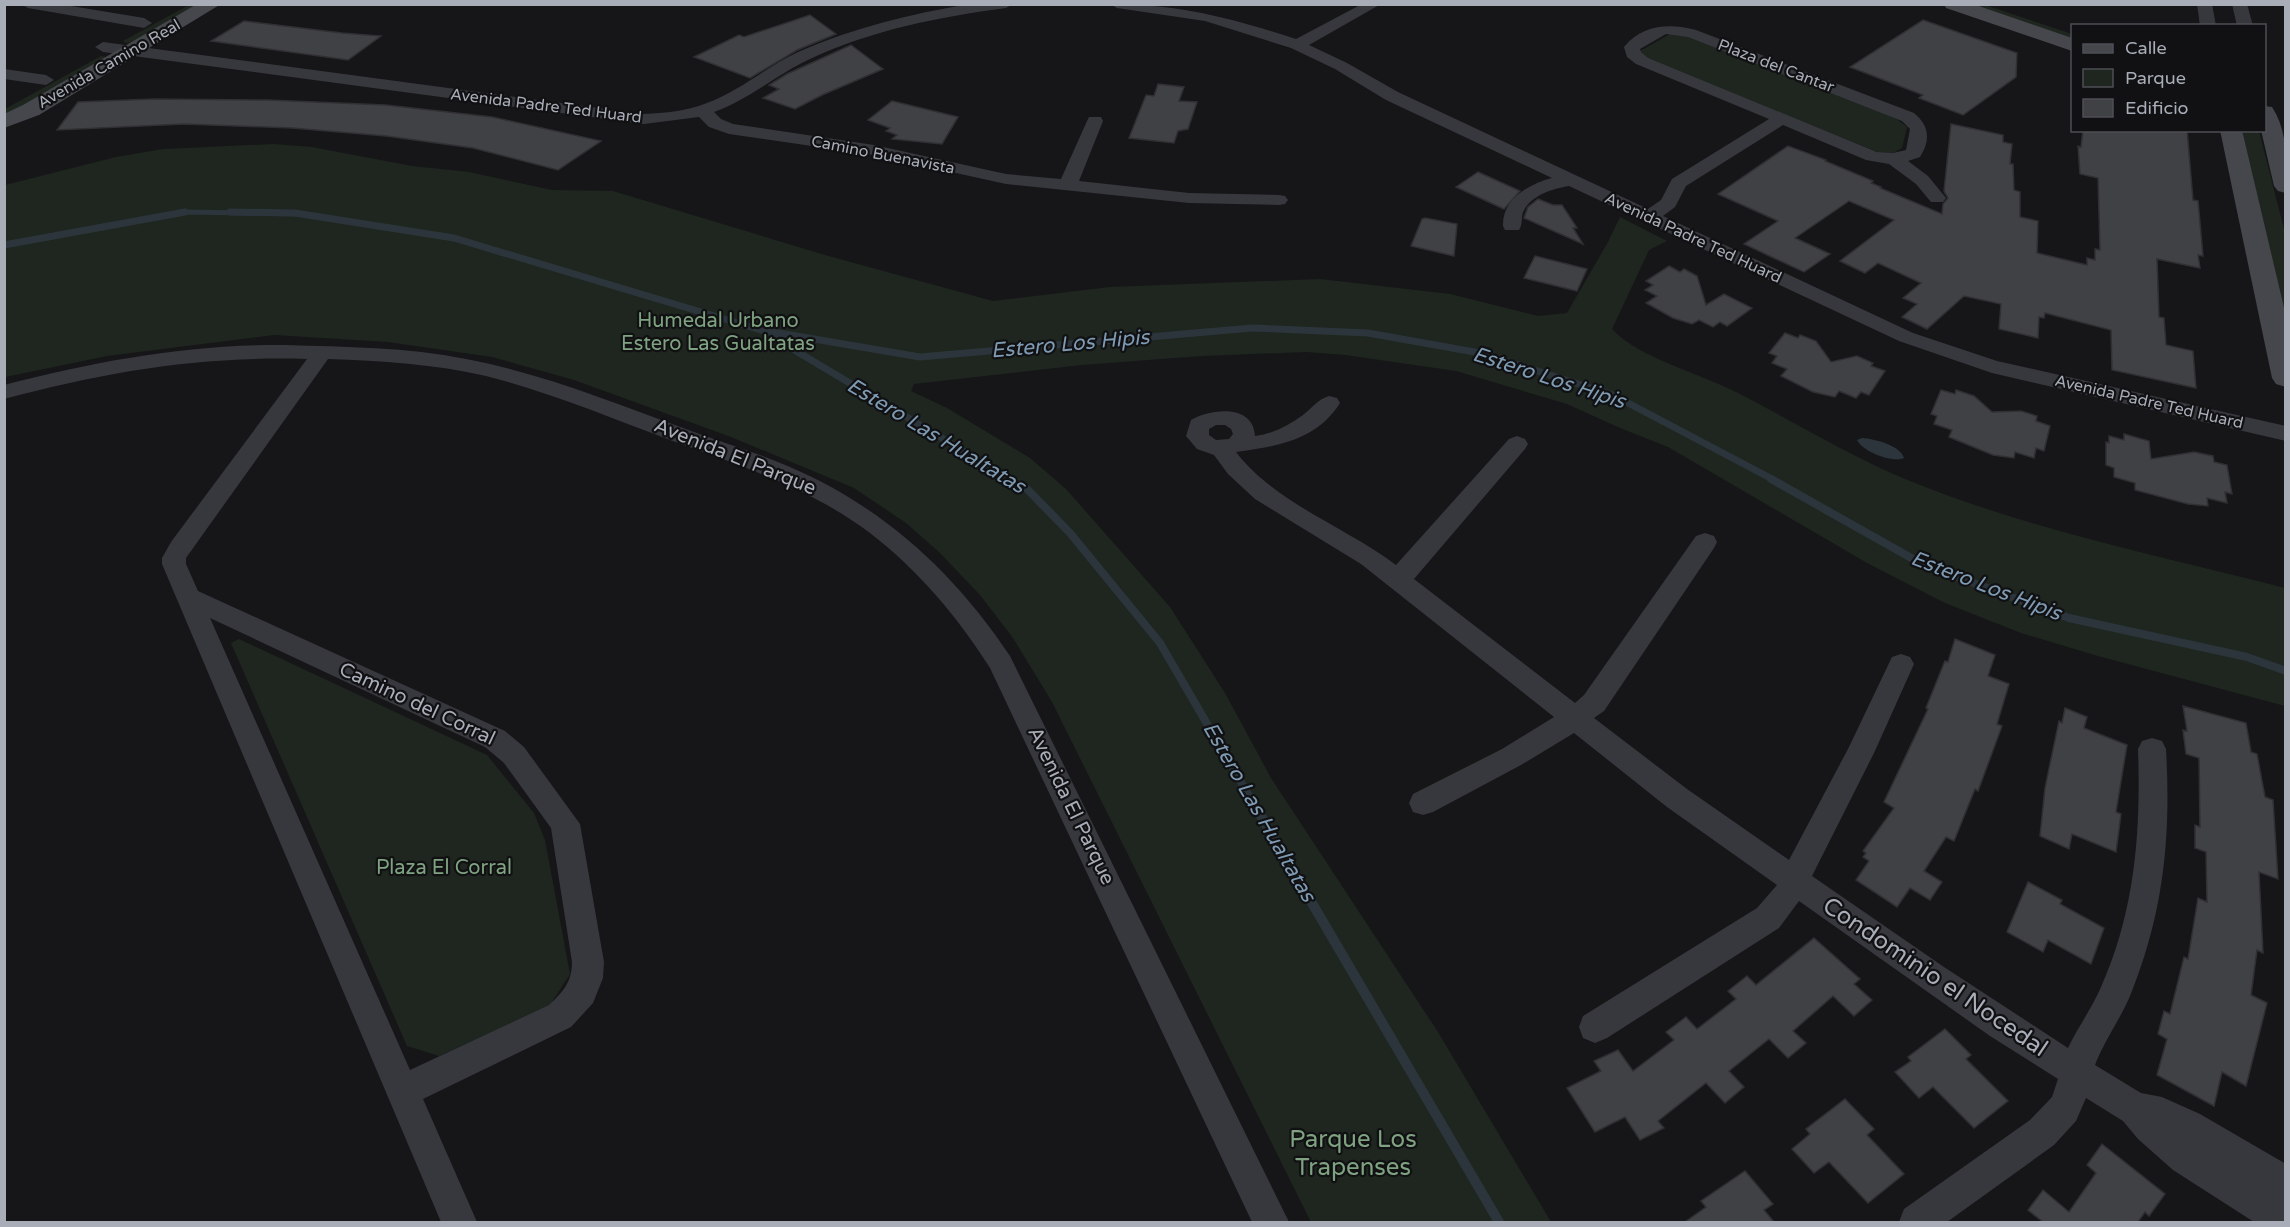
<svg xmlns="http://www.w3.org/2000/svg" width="2290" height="1227" viewBox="0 0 2290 1227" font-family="'Varela Round',sans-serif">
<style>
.green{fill:#1e261f}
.water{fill:#2c353c}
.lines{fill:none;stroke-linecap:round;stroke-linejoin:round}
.stream-far3{stroke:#2c353c;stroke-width:5}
.stream-far2{stroke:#2c353c;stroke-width:7}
.stream-far1{stroke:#2c353c;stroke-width:8}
.stream{stroke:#2c353c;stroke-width:10}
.building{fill:#404145;stroke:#303034;stroke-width:1.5}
.street{fill:#37383d;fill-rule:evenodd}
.secondary{fill:#45474d;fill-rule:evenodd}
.labels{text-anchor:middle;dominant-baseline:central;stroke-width:4.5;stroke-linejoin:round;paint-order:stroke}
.far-street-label{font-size:16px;fill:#a8adb8;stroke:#111113}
.park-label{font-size:20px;fill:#7fa381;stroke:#111113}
.street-label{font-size:20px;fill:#a8adb8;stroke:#111113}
.water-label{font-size:21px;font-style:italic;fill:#7f9bb3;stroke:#111113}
.near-street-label{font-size:24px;fill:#a8adb8;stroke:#111113}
.near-park-label{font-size:24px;fill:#7fa381;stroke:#111113}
</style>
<rect width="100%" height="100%" fill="#161618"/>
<g class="green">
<path d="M189 5H203L136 41 126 43 123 41Z"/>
<path d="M1967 5H1985L2072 34V40Z"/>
<path d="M1670 34 1684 35 1893 116 1907 127 1902 148 1893 153 1878 152 1649 60 1640 51Z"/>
<path d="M101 56 108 57 5 116V109Z"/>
<path d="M2242 131H2259L2285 233V316Z"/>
<path d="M274 144 312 147 412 166 469 172 552 190 613 191 825 255 993 301 1110 287 1320 279 1450 294 1538 316 1567 313 1608 242 1620 217 1667 241 1649 250 1612 329C1637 357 1701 374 1736 392 1795 422 1849 456 1910 481 2031 530 2160 556 2285 588V706L2098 656 2021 633 1945 603 1867 563 1668 447 1620 428 1567 404 1456 371 1345 355 1307 352 1202 356 1082 365 914 384 911 391 947 408 1030 458 1066 489 1170 607 1225 693 1271 778 1438 1032 1551 1222H1311L1052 702 1013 638 980 595 940 553 906 523 854 488 731 437 574 380 492 357 388 342 274 335 107 356 5 377V185L116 157 163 149Z"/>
<path d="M239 639 487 755 534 813 545 840 570 974 550 1005 439 1056 407 1046 231 643Z"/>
</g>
<path class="water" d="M1862 438C1874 439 1900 445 1904 458 1892 463 1863 452 1857 440Z"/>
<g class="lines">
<path class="stream-far3" d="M176 214 187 212 301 214"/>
<g class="stream-far2">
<path d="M230 212 295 213 454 238 761 330 1012 480"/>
<path d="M4 245 185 212"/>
<path d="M767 331 920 357 1252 328 1368 333 1480 353 1613 395 1774 480"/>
</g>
<g class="stream-far1">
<path d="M1010 479 1027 489 1070 533 1160 643 1259 813"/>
<path d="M1771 479 1922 564 2069 618 2247 657 2286 671"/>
</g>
<path class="stream" d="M1258 811 1499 1222"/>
</g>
<g class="building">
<path d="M810 15 836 34 797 50 750 78 694 57 739 35 744 37Z"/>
<path d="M1923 20 2017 53 2016 77 1963 115 1919 98 1923 95 1850 67Z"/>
<path d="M244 21 342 33 381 36 348 60 211 41Z"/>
<path d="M851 45 883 69 822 95 795 109 763 98 779 89 769 85 787 74Z"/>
<path d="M1158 84 1184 87 1179 101 1197 102 1188 129 1178 131 1174 143 1129 138 1146 95 1154 96Z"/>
<path d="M154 99 268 100 386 105 492 117 601 141 558 170 473 148 386 136 292 128 184 124 57 130 78 102Z"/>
<path d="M892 101 958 117 942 144 892 139 897 135 886 131 890 128 868 120Z"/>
<path d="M1951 124 2003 135V142L2012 144 2010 164H2013L2014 190 2020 192V217L2038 221 2037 253 2087 265V258L2095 260V249L2100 250 2098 178 2080 174 2078 146 2081 147 2083 130H2187L2193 200 2198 201 2203 256 2198 255 2200 268 2157 259 2159 317 2164 318 2166 345 2193 351 2196 388 2112 370 2111 330 2045 313 2044 318 2039 317 2038 338 1999 329 2001 304 1964 296 1927 329 1902 317 1917 304 1903 298 1921 283 1878 263 1865 273 1840 261 1894 220 1849 201 1795 238 1830 254 1804 272 1744 244 1778 221 1718 194 1788 146 1826 160 1825 161 1873 181 1871 183 1881 187 1880 188 1942 214 1943 204 1948 198 1944 191Z"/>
<path d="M1478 172 1520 191 1504 209 1456 187Z"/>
<path d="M1538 199 1553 205H1562L1577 228H1573L1583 244 1524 218 1528 207Z"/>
<path d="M1425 218 1457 224 1454 256 1411 246 1422 219Z"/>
<path d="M1535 256 1587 269 1577 291 1524 278Z"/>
<path d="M1669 266 1680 272 1684 269 1697 276 1706 305 1724 294 1752 308 1727 326 1720 322 1713 327 1699 320 1692 324 1673 318 1646 303 1657 296 1645 290 1653 285 1646 281Z"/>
<path d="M1785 333 1798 338 1800 335 1816 341 1831 362 1857 356 1873 363 1871 366 1885 371 1869 395 1861 392 1856 398 1839 391 1835 397 1813 392 1781 376 1787 369 1772 363 1777 356 1769 353Z"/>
<path d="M1941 390 1955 394 1956 390 1974 396 1992 412 2021 411 2037 416 2036 421 2050 426 2044 451 2036 448 2034 458 2015 452 2014 458 1993 455 1949 437 1952 430 1934 424 1937 416 1931 414Z"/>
<path d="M2124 434 2149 441 2151 459 2194 452 2213 456 2214 462 2227 465 2232 494 2225 492 2227 503 2207 498 2208 506 2188 504 2135 490V483L2114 477V468L2106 465V442L2109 443V436L2124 440Z"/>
<path d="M1955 639 1995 655 1988 676 2009 684 1997 724 2002 726 1978 791 1975 789 1954 841 1946 837 1924 871 1942 882 1930 900 1910 888 1897 907 1856 880 1869 861 1863 857 1866 853 1863 851 1894 808 1884 802 1928 709 1926 708 1945 661 1948 662Z"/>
<path d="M2183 706 2246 723 2251 752 2257 754 2265 797 2273 800 2278 879 2259 872 2263 953 2257 950 2251 995 2267 1003 2246 1086 2222 1072 2214 1106 2157 1075 2167 1039 2158 1034 2164 1011 2170 1014 2184 957 2188 959 2198 898 2207 902 2206 852 2195 848V825L2200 827 2199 758 2186 754 2183 730 2187 731Z"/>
<path d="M2065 708 2087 717 2084 728 2127 745 2116 812 2121 814 2116 852 2072 834 2069 849 2040 836 2045 788 2059 721 2062 723Z"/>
<path d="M2028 882 2062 900 2060 904 2104 928 2091 964 2048 940 2043 952 2007 932Z"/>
<path d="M1814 938 1860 979 1854 984 1872 1000 1854 1016 1833 996 1793 1031 1806 1043 1788 1058 1769 1039 1729 1071 1744 1087 1725 1103 1706 1083 1658 1121 1664 1128 1640 1140 1625 1117 1595 1132 1567 1088 1601 1071 1594 1061 1618 1050 1633 1071 1674 1040 1666 1032 1686 1017 1697 1029 1736 999 1728 991 1747 976 1756 985Z"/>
<path d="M1945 1029 1971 1055 1966 1059 2008 1101 1974 1128 1933 1087 1919 1098 1895 1072 1911 1061 1908 1057Z"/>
<path d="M1845 1099 1874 1129 1867 1135 1904 1174 1868 1203 1829 1162 1814 1173 1792 1149 1810 1134 1806 1129Z"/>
<path d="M2102 1144 2165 1194 2149 1216 2145 1212 2138 1222H2043L2028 1210 2043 1190 2069 1212 2096 1173 2087 1165Z"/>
<path d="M1745 1171 1773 1204 1764 1210 1774 1222H1685L1706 1207 1701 1201Z"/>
</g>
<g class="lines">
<g class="street">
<path d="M21 4H59L144 18 152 23 144 28 28 8Z"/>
<path d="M969 4H1013L1006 8C939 17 872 30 810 59 777 74 749 100 714 112L721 119 733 124 874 145 1006 174 1061 179 1087 121 1089 117H1101L1103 121 1079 181 1189 193 1279 195 1285 196 1288 200 1285 204 1279 205 1189 203 1006 184 874 155 729 134 709 127 699 117 644 124 103 52 95 47 103 42 644 114C665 113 687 111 707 103 740 91 766 67 798 52 852 28 911 14 969 4Z"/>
<path d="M1110 4C1179 4 1231 18 1296 39L1362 4H1381L1309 45 1347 63 1398 92 1648 209 1661 200 1672 179 1769 119 1636 64 1627 57 1624 47C1642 24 1671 23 1696 30L1914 113C1929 125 1931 140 1920 157L1908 161 1928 176 1946 198 1943 202H1931L1916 184 1889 164 1866 160 1783 125 1686 186 1675 207 1663 216 1913 333 1997 361 2286 426V441L1992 373 1899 341 1569 186C1552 189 1531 195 1523 212 1521 218 1523 224 1519 230H1505L1503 226C1502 199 1529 184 1552 178L1386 100 1335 69 1291 48 1205 21 1117 8ZM1666 34 1688 37 1902 121 1910 129 1906 150 1893 153 1877 152 1648 58 1641 52 1640 49Z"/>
<path d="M2197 4H2212L2216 26H2200Z"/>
<path d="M2232 4H2247L2253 26H2237Z"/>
<path d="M4 69 46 75 54 80 46 85 4 79Z"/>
<path d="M285 345C346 347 407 347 466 359 541 373 612 402 683 428 718 441 755 452 790 467 883 507 954 572 1010 656L1289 1222H1252L990 668C957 616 919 571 870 533 810 488 740 465 670 440 609 417 549 392 486 376 435 364 381 361 328 359L186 558V564L198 591 505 731 524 747 580 824 604 962 603 978 593 1003 571 1027 423 1099 477 1222H441L162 564V558L171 542 307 359C198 356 110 371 4 399V385C97 361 189 344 285 345ZM210 618 485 747 504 763 551 828 572 962C572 982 563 992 549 1005L410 1070Z"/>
<path d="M1329 396 1337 398 1340 403C1316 441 1277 446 1236 452 1275 503 1346 527 1396 565L1509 439 1517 436 1525 439 1528 444 1525 449 1414 579 1575 703 1584 695 1696 536 1705 533 1714 536 1717 542 1714 548 1604 711 1594 718 1687 789 1789 860 1848 749 1892 657 1901 654 1910 657 1914 664 1874 753 1812 876 1944 967 2068 1048C2078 1027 2092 1008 2101 987 2135 911 2141 831 2138 749L2142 741 2152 738 2162 741 2166 749C2171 836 2164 910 2132 991 2122 1017 2105 1039 2095 1065L2141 1093 2162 1097 2200 1114 2286 1164V1222H2254L2173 1170 2138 1139 2123 1121 2086 1098 2076 1121 2054 1145 1947 1222H1899L1904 1209 2030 1120 2052 1097 2058 1079 1990 1036 1799 901 1779 928 1607 1038 1595 1043 1583 1038 1579 1027 1583 1016 1757 908 1777 885 1667 807 1574 733 1521 765 1433 812 1423 815 1413 812 1409 803 1413 794 1502 749 1554 717 1361 564 1255 499 1228 474 1214 455 1197 449 1186 436 1191 420C1210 409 1253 403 1255 436 1272 434 1288 426 1303 415 1312 408 1318 399 1329 396ZM1216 425H1225L1231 429 1233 434 1229 439 1216 440 1209 435V429Z"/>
</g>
<g class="secondary">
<path d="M197 4H221L39 115 4 128V114L23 105Z"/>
<path d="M1944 4H1973L2072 38V51L1946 8Z"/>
<path d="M2264 106 2272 107C2289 133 2286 163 2286 193L2278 191 2274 186 2261 130H2264Z"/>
<path d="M2220 130H2242L2286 316V387L2276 384 2272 378Z"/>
</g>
</g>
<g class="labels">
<g class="far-street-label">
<text transform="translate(109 64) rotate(-30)">Avenida Camino Real</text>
<text transform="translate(1776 66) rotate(21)">Plaza del Cantar</text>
<text transform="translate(546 106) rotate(7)">Avenida Padre Ted Huard</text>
<text transform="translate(883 155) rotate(11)">Camino Buenavista</text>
<text transform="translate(1693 238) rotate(25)">Avenida Padre Ted Huard</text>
<text transform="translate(2149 402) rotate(13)">Avenida Padre Ted Huard</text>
</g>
<g class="park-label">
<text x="718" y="321">Humedal Urbano<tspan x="718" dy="23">Estero Las Gualtatas</tspan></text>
<text x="444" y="868">Plaza El Corral</text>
</g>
<g class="street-label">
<text transform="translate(735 457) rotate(22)">Avenida El Parque</text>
<text transform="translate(417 704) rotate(25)">Camino del Corral</text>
<text transform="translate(1071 806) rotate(64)">Avenida El Parque</text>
</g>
<g class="water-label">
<text transform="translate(1070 344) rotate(-5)">Estero Los Hipis</text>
<text transform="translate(1549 378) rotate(18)">Estero Los Hipis</text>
<text transform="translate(936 436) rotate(31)">Estero Las Hualtatas</text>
<text transform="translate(1986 586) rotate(21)">Estero Los Hipis</text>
<text transform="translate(1259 812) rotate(60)">Estero Las Hualtatas</text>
</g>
<g class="near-street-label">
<text transform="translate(1935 977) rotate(34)">Condominio el Nocedal</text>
</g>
<g class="near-park-label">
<text x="1353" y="1139">Parque Los<tspan x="1353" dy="28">Trapenses</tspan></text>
</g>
</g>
<rect width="2290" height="1227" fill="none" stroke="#a8adb8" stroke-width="12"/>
<rect x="2071" y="24" width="195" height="108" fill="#111113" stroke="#4d4f55" stroke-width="1.5"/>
<rect x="2083" y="44" width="30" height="9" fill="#45474d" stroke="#4d4f55" stroke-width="1.5"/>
<text x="2125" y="54" font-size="18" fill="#a8adb8">Calle</text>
<rect x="2083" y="69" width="30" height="18" fill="#1e261f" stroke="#4d4f55" stroke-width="1.5"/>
<text x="2125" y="84" font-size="18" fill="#a8adb8">Parque</text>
<rect x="2083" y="99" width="30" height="18" fill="#404145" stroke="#4d4f55" stroke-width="1.5"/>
<text x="2125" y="114" font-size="18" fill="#a8adb8">Edificio</text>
</svg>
